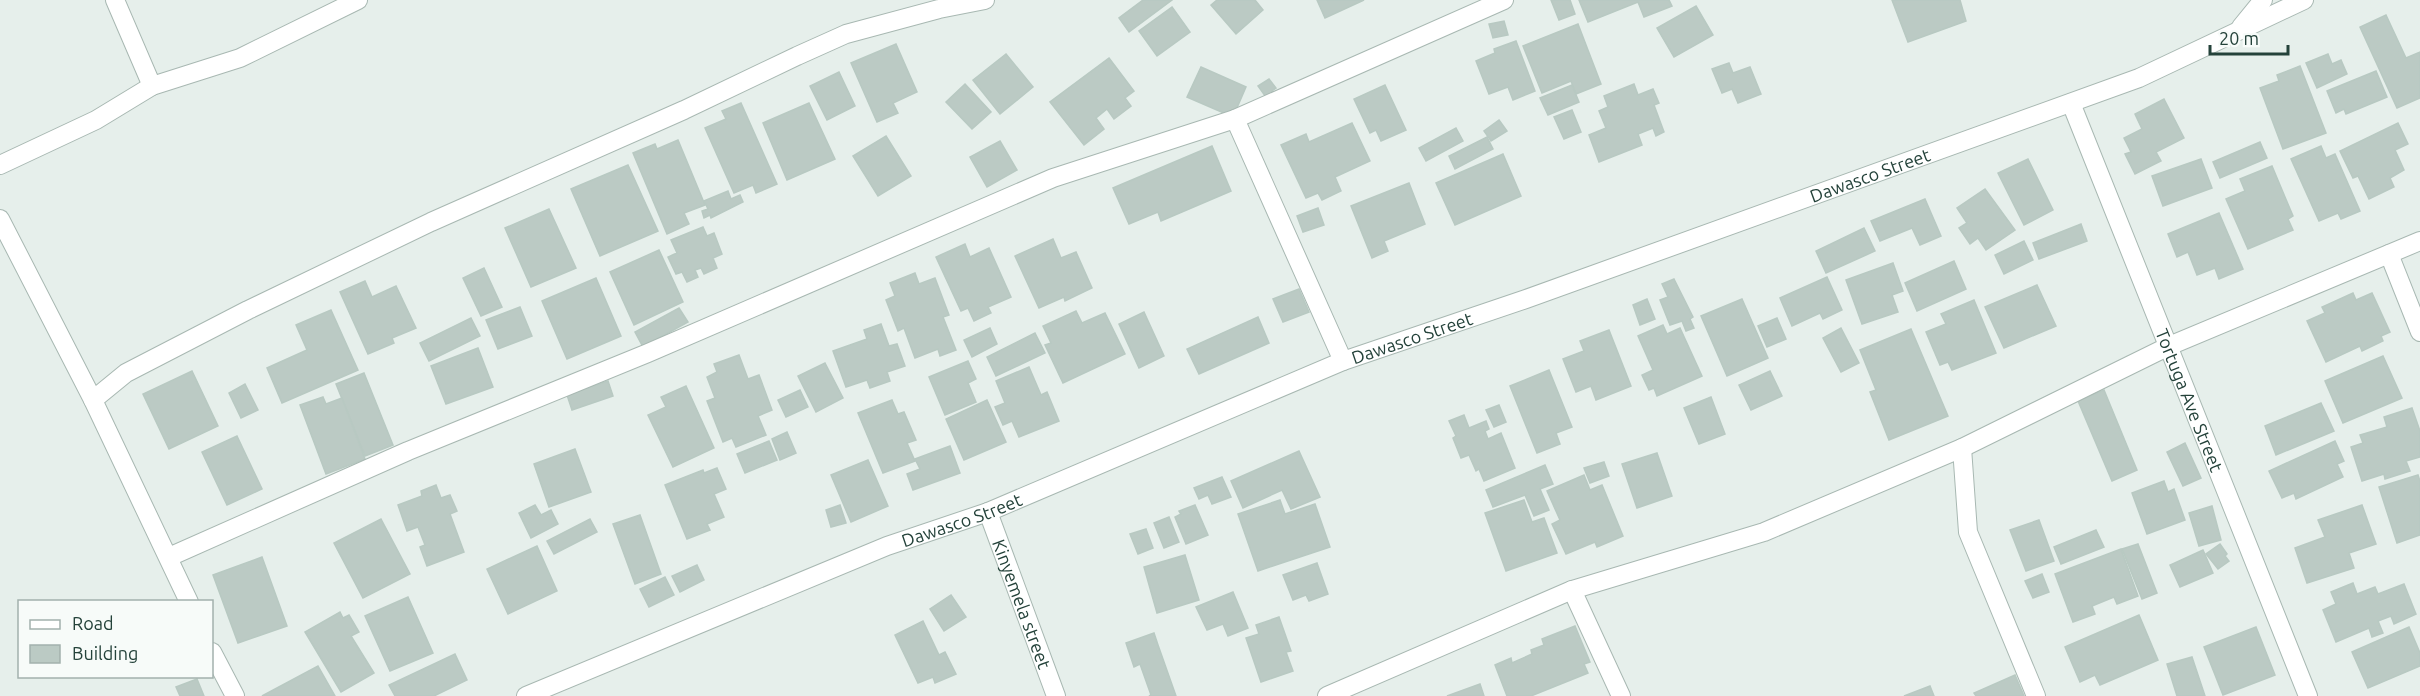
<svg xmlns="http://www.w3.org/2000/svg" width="2420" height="696" viewBox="0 0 2420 696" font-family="Ubuntu,sans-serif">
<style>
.building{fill:#bbcac4;stroke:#b8c9c2;stroke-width:1.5}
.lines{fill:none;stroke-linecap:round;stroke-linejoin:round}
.minor-casing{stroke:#a8b8b2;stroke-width:20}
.minor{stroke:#fff;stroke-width:18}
.labels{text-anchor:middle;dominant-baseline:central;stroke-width:4.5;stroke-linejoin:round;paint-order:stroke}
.street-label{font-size:18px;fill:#24423a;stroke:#f7fbf9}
</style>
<rect width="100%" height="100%" fill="#e6efeb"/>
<g class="building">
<path d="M1143 0H1172L1129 32 1119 18Z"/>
<path d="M1217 0H1255L1263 10 1236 34 1211 5Z"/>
<path d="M1317 0H1364L1325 18Z"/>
<path d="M1551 0H1570L1575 14 1559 20Z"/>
<path d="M1579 0H1669L1672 6 1644 17 1638 2 1588 22Z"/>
<path d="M1892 0H1960L1966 21 1908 42Z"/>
<path d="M1696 6 1713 35 1674 57 1657 28Z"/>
<path d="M1172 7 1190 32 1157 56 1139 31Z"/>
<path d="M2386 15 2406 58 2420 52V98L2397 108 2360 27Z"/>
<path d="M1504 21 1508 35 1493 38 1489 24Z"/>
<path d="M1578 24 1601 84 1576 94 1571 81 1542 93 1523 46Z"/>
<path d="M1516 41 1535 91 1513 100 1508 87 1489 94 1476 61 1495 53 1494 49Z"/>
<path d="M896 44 917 92 893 103 898 113 877 122 851 63Z"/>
<path d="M1006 54 1033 87 1000 114 973 80Z"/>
<path d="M2328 54 2332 64 2341 60 2347 74 2317 88 2306 63Z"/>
<path d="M1109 58 1134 91 1125 98 1131 106 1114 119 1107 109 1096 118 1104 129 1084 145 1050 102Z"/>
<path d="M1729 63 1733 73 1750 67 1761 94 1738 103 1732 89 1722 93 1712 69Z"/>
<path d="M2300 66 2326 133 2283 149 2260 88 2279 81 2277 75Z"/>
<path d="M1201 67 1246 87 1233 117 1187 97Z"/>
<path d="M2376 71 2387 97 2346 114 2344 109 2336 113 2327 91Z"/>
<path d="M839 72 855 106 827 120 810 86Z"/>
<path d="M1269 79 1276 88 1272 91 1275 94 1268 100 1258 86Z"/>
<path d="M965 84 991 112 972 129 946 102Z"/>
<path d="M1634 84 1638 95 1653 89 1659 103 1654 105 1664 132 1656 136 1653 128 1638 134 1642 145 1599 162 1589 135 1606 128 1599 111 1608 107 1604 96Z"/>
<path d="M1385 85 1406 130 1381 141 1376 130 1370 133 1354 99Z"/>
<path d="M1572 85 1579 102 1548 115 1540 98Z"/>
<path d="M2164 99 2184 138 2156 152 2161 161 2135 174 2125 154 2131 152 2124 138 2142 129 2135 114Z"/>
<path d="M741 103 777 184 756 193 753 185 734 193 705 128 726 119 722 111Z"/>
<path d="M809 103 835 159 787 180 763 123Z"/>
<path d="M1572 110 1581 132 1564 139 1554 117Z"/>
<path d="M1499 120 1507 131 1491 141 1484 131Z"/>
<path d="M1352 123 1370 161 1335 177 1341 191 1322 200 1318 193 1306 198 1281 145 1306 134 1309 142Z"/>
<path d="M2398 123 2408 144 2395 150 2404 170 2390 178 2394 187 2369 199 2358 176 2353 178 2340 151Z"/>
<path d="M1456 128 1463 141 1426 161 1419 148Z"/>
<path d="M886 136 911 176 878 196 853 156Z"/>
<path d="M1487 137 1493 149 1455 169 1449 156Z"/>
<path d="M678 140 705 205 684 213 689 224 667 234 633 153 655 144 657 149Z"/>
<path d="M1000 141 1017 170 987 187 970 157Z"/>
<path d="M2260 142 2267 158 2220 178 2213 162Z"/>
<path d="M1212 146 1231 191 1161 221 1158 212 1129 224 1113 188Z"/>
<path d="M2321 146 2326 158 2335 154 2360 211 2341 219 2338 213 2319 221 2291 159Z"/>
<path d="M1503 154 1521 196 1455 225 1436 183Z"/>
<path d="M2028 159 2053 210 2024 225 1998 173Z"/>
<path d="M2201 159 2212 188 2163 206 2152 176Z"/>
<path d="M628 165 658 231 600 256 571 189Z"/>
<path d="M2272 166 2293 216 2288 219 2293 230 2248 249 2226 199 2245 191 2240 179Z"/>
<path d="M1409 183 1425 224 1384 241 1388 251 1372 258 1351 206Z"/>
<path d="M1985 189 2015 230 1986 250 1978 238 1970 244 1959 228 1967 223 1957 208Z"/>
<path d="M728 191 731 199 740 195 743 202 711 218 710 215 704 218 702 211 708 209 704 201Z"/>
<path d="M1925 199 1941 236 1920 245 1912 228 1880 241 1871 221Z"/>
<path d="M1318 208 1324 225 1303 232 1297 216Z"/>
<path d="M549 209 576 268 531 287 505 228Z"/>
<path d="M2219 213 2243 269 2219 279 2215 268 2197 275 2188 252 2177 257 2168 234Z"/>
<path d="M2081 224 2087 241 2039 259 2033 243Z"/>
<path d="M703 227 707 236 714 233 722 254 713 258 717 268 704 274 701 268 695 270 698 277 687 282 682 272 676 274 668 257 677 253 671 240Z"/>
<path d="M1864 228 1875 251 1826 273 1816 251Z"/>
<path d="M1053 239 1061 258 1076 252 1092 288 1065 301 1064 297 1039 308 1015 256Z"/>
<path d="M2024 241 2033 260 2004 274 1995 255Z"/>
<path d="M965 244 970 257 989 248 1011 297 988 307 991 313 974 321 968 308 961 311 936 257Z"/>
<path d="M659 250 683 302 634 325 610 272Z"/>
<path d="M1954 261 1966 289 1917 311 1905 283Z"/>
<path d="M1893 263 1903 291 1892 295 1898 312 1862 324 1846 280Z"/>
<path d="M484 268 502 307 481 316 463 278Z"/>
<path d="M915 273 919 284 935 278 949 315 943 317 956 350 940 356 938 349 915 358 904 328 898 331 886 300 895 296 890 283Z"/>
<path d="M1827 277 1842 310 1823 319 1820 313 1792 326 1780 298Z"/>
<path d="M596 278 621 336 567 359 542 301Z"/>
<path d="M1674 279 1693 317 1690 319 1694 328 1686 331 1682 321 1670 325 1660 300 1668 297 1662 284Z"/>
<path d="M365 281 372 297 396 286 416 328 392 338 394 343 368 354 340 292Z"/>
<path d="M2037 285 2056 326 2004 348 1985 307Z"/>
<path d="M1299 289 1309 312 1283 322 1273 299Z"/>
<path d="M2353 293 2356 300 2372 293 2390 332 2381 336 2383 341 2362 351 2360 346 2326 362 2307 321 2325 313 2322 307Z"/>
<path d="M1647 299 1655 319 1640 325 1633 305Z"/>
<path d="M1742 299 1768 358 1727 376 1701 316Z"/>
<path d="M1974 300 1996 353 1952 370 1948 362 1940 365 1926 332 1946 324 1941 314Z"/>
<path d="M520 307 532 336 498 349 486 320Z"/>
<path d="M679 308 688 322 643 347 635 332Z"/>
<path d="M331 310 358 370 282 403 267 368 307 350 296 325Z"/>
<path d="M1076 311 1082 323 1105 313 1125 354 1063 383 1045 345 1051 343 1043 326Z"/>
<path d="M1144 312 1164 356 1139 368 1119 324Z"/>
<path d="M1258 317 1269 343 1199 374 1187 349Z"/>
<path d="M471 318 480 336 429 361 420 343Z"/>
<path d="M1777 318 1786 339 1767 347 1758 326Z"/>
<path d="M881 324 889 346 897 344 905 366 887 372 890 381 870 388 867 380 846 387 833 351 867 339 864 330Z"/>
<path d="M1663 325 1667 334 1680 328 1702 376 1657 396 1654 388 1649 390 1642 375 1653 370 1638 336Z"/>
<path d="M990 328 997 344 972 357 964 340Z"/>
<path d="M1841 328 1859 363 1841 372 1823 338Z"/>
<path d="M1911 329 1948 416 1889 440 1870 392 1876 390 1860 350Z"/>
<path d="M1609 330 1631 386 1596 400 1591 386 1576 392 1563 359 1584 351 1580 341Z"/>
<path d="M1035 333 1045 353 996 376 987 357Z"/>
<path d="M478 348 493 387 446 404 431 366Z"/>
<path d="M739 355 748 379 759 375 772 410 758 416 766 435 736 447 732 438 723 442 707 401 715 398 707 377 717 372 714 364Z"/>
<path d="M2383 356 2402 398 2343 423 2325 381Z"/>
<path d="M968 361 976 379 968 383 976 402 945 415 929 377Z"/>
<path d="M825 363 843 398 816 412 798 376Z"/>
<path d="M1029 367 1041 395 1047 392 1059 421 1019 437 1012 421 1003 425 995 407 1005 403 996 381Z"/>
<path d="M1549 370 1572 427 1556 433 1560 444 1537 453 1510 386Z"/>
<path d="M192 371 218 426 169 449 143 394Z"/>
<path d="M1770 371 1782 396 1751 410 1739 385Z"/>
<path d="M364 373 393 445 365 456 336 384Z"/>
<path d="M608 381 613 396 572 410 567 395Z"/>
<path d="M245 384 258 410 241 418 229 393Z"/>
<path d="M686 386 714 448 673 467 648 415 666 407 661 397Z"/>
<path d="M800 390 808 407 786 417 778 400Z"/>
<path d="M2104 390 2137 470 2112 481 2078 401Z"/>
<path d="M323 397 326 404 342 398 365 459 326 474 300 405Z"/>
<path d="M1711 397 1725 434 1699 444 1684 408Z"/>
<path d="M892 400 898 414 904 412 916 440 907 443 915 461 883 473 858 413Z"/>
<path d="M987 400 1006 442 964 460 946 419Z"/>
<path d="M2321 403 2334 431 2276 455 2265 426Z"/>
<path d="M1499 405 1506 422 1494 427 1486 410Z"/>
<path d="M2412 408 2420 431V457L2406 461 2410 471 2385 479 2384 474 2362 481 2351 447 2363 443 2360 435 2387 427 2384 417Z"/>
<path d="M1464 415 1469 428 1486 421 1489 429 1485 431 1488 439 1501 433 1515 468 1484 481 1479 469 1476 471 1469 455 1461 458 1453 438 1456 436 1449 421Z"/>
<path d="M787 432 796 453 780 460 772 439Z"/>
<path d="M237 436 262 489 227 505 202 452Z"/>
<path d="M769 441 777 460 745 473 737 454Z"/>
<path d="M2335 441 2344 461 2337 464 2343 477 2296 499 2294 493 2282 498 2269 471Z"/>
<path d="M2185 443 2201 478 2183 486 2167 452Z"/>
<path d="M950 446 960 473 913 490 907 474 920 469 915 459Z"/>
<path d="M575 449 591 492 549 507 534 464Z"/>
<path d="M1299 451 1320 497 1291 509 1282 490 1243 508 1231 481Z"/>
<path d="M1657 453 1672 496 1637 508 1622 464Z"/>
<path d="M868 460 888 506 851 522 831 475Z"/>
<path d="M1604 462 1609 476 1590 483 1584 468Z"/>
<path d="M1545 465 1553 484 1540 489 1549 510 1534 516 1525 495 1493 507 1486 490Z"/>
<path d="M717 468 726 489 714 494 724 517 707 524 710 530 687 539 665 485 703 470 704 473Z"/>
<path d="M1584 475 1590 490 1602 485 1623 536 1597 547 1595 542 1566 554 1552 524 1560 520 1547 491Z"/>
<path d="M2418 475 2420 481V535L2397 543 2379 487Z"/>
<path d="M1222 477 1231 497 1212 504 1208 495 1199 499 1194 488Z"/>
<path d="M2164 481 2168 492 2174 489 2185 520 2147 534 2132 493Z"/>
<path d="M436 485 441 498 450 495 457 511 450 514 464 552 427 566 420 547 425 545 418 527 407 531 398 505 422 496 421 491Z"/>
<path d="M1280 500 1285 514 1315 504 1330 547 1258 571 1238 514Z"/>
<path d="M1524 500 1532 522 1544 518 1557 553 1506 571 1485 513Z"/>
<path d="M535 505 541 515 551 510 558 524 531 538 519 513Z"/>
<path d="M840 505 846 523 831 527 826 510Z"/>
<path d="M1195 505 1208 535 1186 544 1175 517 1181 514 1179 511Z"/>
<path d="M2362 505 2376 544 2349 553 2354 568 2307 583 2295 548 2325 537 2318 520Z"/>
<path d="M2212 506 2221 540 2199 546 2189 513Z"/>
<path d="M640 515 661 574 635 584 613 524Z"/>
<path d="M1169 517 1179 542 1164 548 1154 523Z"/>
<path d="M381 519 410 574 363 598 334 543Z"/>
<path d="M590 519 597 532 554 554 547 541Z"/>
<path d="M2039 520 2054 561 2026 571 2010 530Z"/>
<path d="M1146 529 1153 548 1138 554 1130 534Z"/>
<path d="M2096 530 2104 547 2061 564 2054 547Z"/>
<path d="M2138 544 2157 593 2142 599 2122 549Z"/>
<path d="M2220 544 2227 554 2225 556 2229 561 2218 569 2206 554Z"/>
<path d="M537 546 557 591 508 614 487 569Z"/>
<path d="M2121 549 2138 596 2117 604 2114 597 2092 606 2095 614 2073 622 2055 574Z"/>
<path d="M2203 550 2213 573 2180 587 2170 565Z"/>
<path d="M1185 555 1199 600 1157 613 1144 567Z"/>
<path d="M262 557 287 626 238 643 213 575Z"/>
<path d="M1317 563 1328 594 1309 601 1306 595 1293 600 1283 575Z"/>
<path d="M697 565 704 580 680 592 672 576Z"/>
<path d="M2042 574 2049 592 2033 598 2025 581Z"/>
<path d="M665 577 674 595 649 607 640 589Z"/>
<path d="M2353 583 2357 594 2375 587 2378 594 2404 584 2416 614 2394 624 2391 616 2378 621 2383 633 2372 637 2369 628 2336 642 2323 610 2336 604 2331 592Z"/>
<path d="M1233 592 1248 628 1228 636 1223 624 1207 630 1196 607Z"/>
<path d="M951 595 966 617 944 631 930 609Z"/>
<path d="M408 597 433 653 390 671 365 616Z"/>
<path d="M340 612 343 618 349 615 359 632 351 636 374 673 341 692 305 632Z"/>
<path d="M2139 615 2158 660 2100 685 2095 675 2080 682 2065 647Z"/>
<path d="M1279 617 1291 651 1286 652 1293 671 1261 682 1246 638 1259 634 1256 625Z"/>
<path d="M923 621 939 655 945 652 956 674 935 683 933 677 918 683 895 635Z"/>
<path d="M1575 626 1590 662 1584 664 1588 673 1531 696H1507L1495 665 1511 658 1512 663 1532 654 1531 650 1544 645 1542 639Z"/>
<path d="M2256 627 2275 675 2223 695 2204 647Z"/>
<path d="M2409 627 2420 653V666L2368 688 2352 652Z"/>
<path d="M1154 633 1158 645 1176 696H1149L1151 695 1140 664 1134 667 1126 643Z"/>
<path d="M455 654 467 680 434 696H395L389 685Z"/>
<path d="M2192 657 2205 696H2177L2167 664Z"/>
<path d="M318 666 335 696H262Z"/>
<path d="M2015 675 2024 696H1976L1974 693Z"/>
<path d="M197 679 204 696H180L176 687Z"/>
<path d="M1480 684 1484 696H1447Z"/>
<path d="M1930 686 1934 696H1904Z"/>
</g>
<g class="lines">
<g class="minor-casing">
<g id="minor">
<path d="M115 0 152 86"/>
<path d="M2241 27 2263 0"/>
<path id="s1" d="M2071 103 2308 696"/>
<path d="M1235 119 1343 361"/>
<path d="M0 165 96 120 152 86 240 58 358 0"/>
<path d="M0 219 93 400 189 602"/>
<path d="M2389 254 2420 332"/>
<path d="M93 400 126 373 248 310 431 222 684 110 797 56 846 34 939 9 985 0"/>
<path d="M1962 448 1968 532 2036 696"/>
<path id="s2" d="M988 512 1056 696"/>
<path d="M169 557 408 451 648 353 1053 178 1235 119 1504 0"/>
<path d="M1572 590 1621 696"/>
<path d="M212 652 235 696"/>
<path id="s3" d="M526 696 887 546 988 512 1343 361 1526 299 2139 78 2304 0"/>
<path d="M1327 696 1572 590 1764 532 1962 448 2169 346 2420 241"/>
</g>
</g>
<use href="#minor" class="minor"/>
</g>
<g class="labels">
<g class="street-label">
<text stroke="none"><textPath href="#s3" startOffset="1442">Dawasco Street</textPath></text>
<text stroke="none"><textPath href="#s3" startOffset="956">Dawasco Street</textPath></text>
<text stroke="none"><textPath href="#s1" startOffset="320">Tortuga Ave Street</textPath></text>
<text stroke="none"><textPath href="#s3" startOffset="470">Dawasco Street</textPath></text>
<text stroke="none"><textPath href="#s2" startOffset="98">Kinyemela street</textPath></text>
</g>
</g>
<rect x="18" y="600" width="195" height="78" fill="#f7fbf9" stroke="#a3b1ad" stroke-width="1.5"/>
<rect x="30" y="620" width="30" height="9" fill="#ffffff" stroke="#a3b1ad" stroke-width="1.5"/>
<text x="72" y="630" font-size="18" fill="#24423a">Road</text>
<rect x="30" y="645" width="30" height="18" fill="#bbcac4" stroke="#a3b1ad" stroke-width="1.5"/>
<text x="72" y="660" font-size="18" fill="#24423a">Building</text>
<path d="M2210 45v9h78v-9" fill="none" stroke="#24423a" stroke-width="3"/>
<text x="2219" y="45" font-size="18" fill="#24423a" stroke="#f7fbf9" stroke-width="4.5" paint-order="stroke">20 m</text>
</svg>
